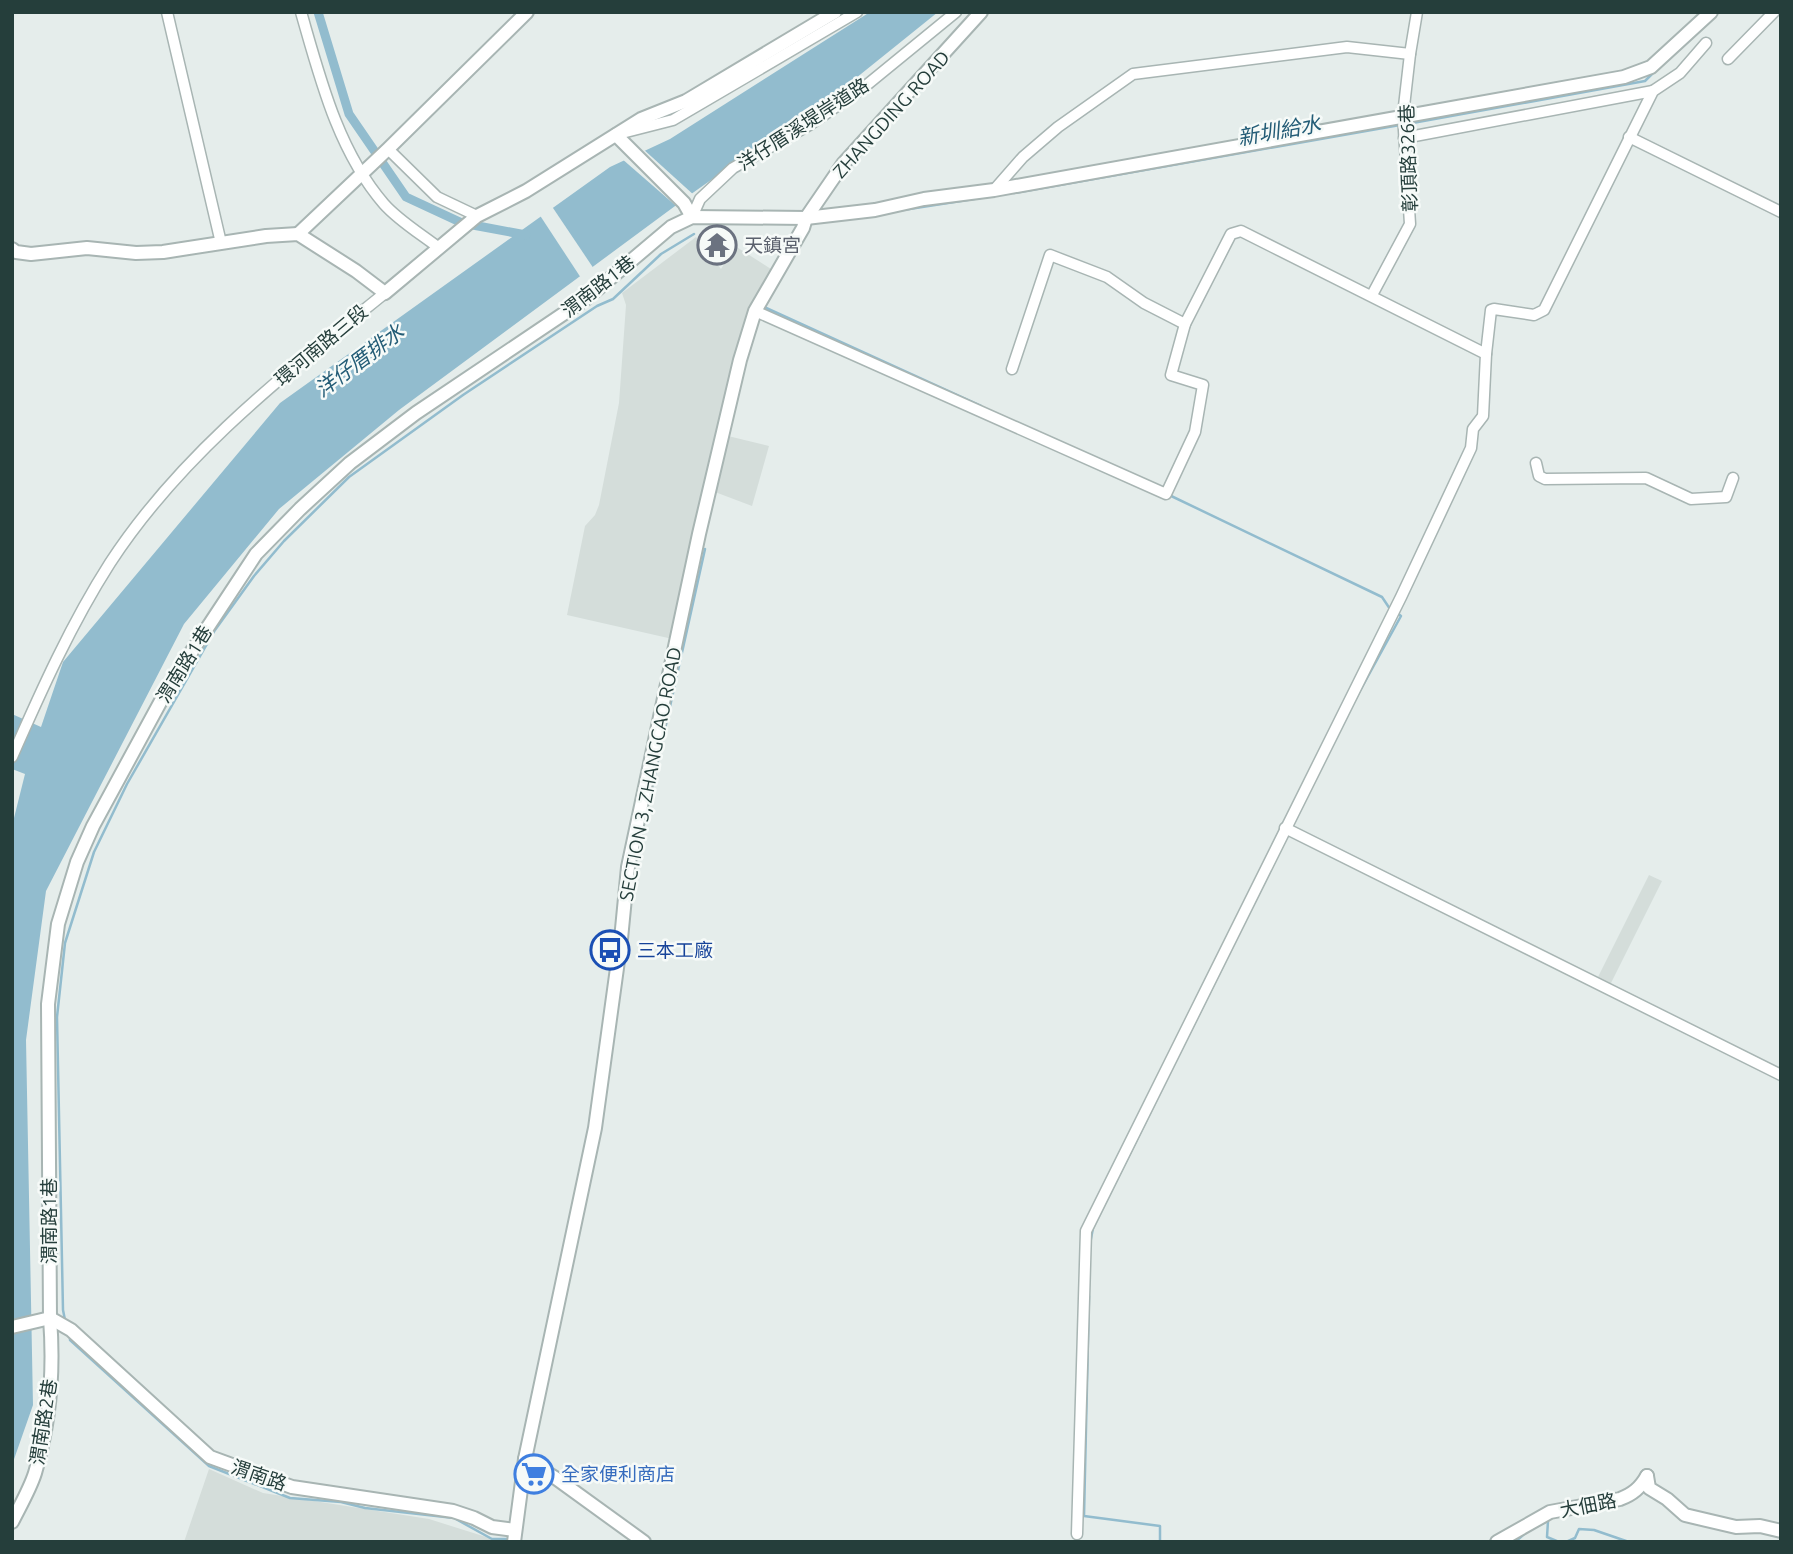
<svg xmlns="http://www.w3.org/2000/svg" width="1793" height="1554" viewBox="0 0 1793 1554" font-family="Ubuntu,'Noto Sans TC',sans-serif">
<style>
.built{fill:#d4ddda}
.water{fill:#92bcce}
.pier{fill:#e5edeb}
.lines{fill:none;stroke-linecap:round;stroke-linejoin:round}
.stream{stroke:#92bcce;stroke-width:2.5}
.canal{stroke:#92bcce;stroke-width:9}
.minor-casing{stroke:#a8b5b3;stroke-width:13}
.tertiary-casing{stroke:#a8b5b3;stroke-width:16}
.minor{stroke:#fff;stroke-width:10}
.tertiary{stroke:#fff;stroke-width:12}
.labels{text-anchor:middle;dominant-baseline:central;stroke-width:5;stroke-linejoin:round;paint-order:stroke}
.street-label{font-size:19px;fill:#253e3b;stroke:#f6faf8}
.worship-label{font-size:19px;fill:#5b616d;stroke:#f6faf8;text-anchor:start}
.transit-label{font-size:19px;fill:#164399;stroke:#f6faf8;text-anchor:start}
.shop-label{font-size:19px;fill:#366cbe;stroke:#f6faf8;text-anchor:start}
.water-label{font-size:21px;font-style:italic;fill:#235c76;stroke:#f6faf8}
</style>
<rect width="100%" height="100%" fill="#e5edeb"/>
<g class="built">
<path d="M696 237 721 269 735 246 771 269 755 311 677 640 567 615 585 526 595 515 599 505 619 403 626 305 622 293Z"/>
<path d="M728 436 769 446 752 506 715 492Z"/>
<path d="M1649 875 1662 881 1608 989 1595 983Z"/>
<path d="M209 1469 263 1493 429 1519 502 1542H184Z"/>
</g>
<path class="water" d="M870 12H938L856 78 694 192 399 410 279 509 184 624 46 891 26 1040 33 1405 12 1465V826L25 774 12 769V714L41 727 63 662 280 403 610 167 670 139Z"/>
<g class="pier">
<path d="M642 148 695 196 675 205 621 158Z"/>
<path d="M551 205 594 269 581 278 539 214Z"/>
</g>
<g class="lines">
<g class="stream">
<path d="M1407 124 1645 81 1655 71"/>
<path d="M1014 193 1400 125"/>
<path d="M903 210 993 196"/>
<path d="M764 307 981 406"/>
<path d="M1167 494 1382 597 1390 609"/>
<path d="M1350 709 1401 616 1396 612"/>
<path d="M651 792 705 549"/>
<path d="M1090 1244 1093 1228 1274 863"/>
<path d="M1089 1296 1084 1516 1160 1526V1542"/>
<path d="M65 1320 63 1310 57 1017 65 943 94 852 127 784 215 630 254 576 284 541 349 477 463 395 597 306 613 299 661 254 694 234"/>
<path d="M70 1337V1340L209 1466 290 1498 341 1502 365 1508 454 1518 492 1539H510"/>
<path d="M1538 1526 1548 1521 1547 1537 1559 1542"/>
<path d="M1515 1542 1529 1530"/>
<path d="M1566 1542 1575 1538 1579 1529 1594 1530 1629 1542"/>
</g>
<path class="canal" d="M318 12 349 114 406 197 462 223 526 235"/>
<g class="minor-casing">
<g id="minor">
<path d="M167 12 221 243"/>
<path d="M301 12C320 78 338 151 384 204 399 221 421 234 439 248"/>
<path d="M1728 59 1774 12"/>
<path d="M622 133 673 120 857 12"/>
<path d="M1629 137 1781 212"/>
<path d="M1404 138 1653 91"/>
<path d="M388 149 437 197 477 216"/>
<path d="M994 190 1023 157 1058 127 1133 74 1347 47 1410 54"/>
<path d="M692 217 700 199 733 168 811 124 863 88 956 12"/>
<path d="M1372 295 1410 224 1403 115 1410 54 1417 12"/>
<path d="M755 311 1166 494 1195 432 1203 385 1171 375 1185 324 1231 234 1241 231 1486 354 1483 416 1473 429 1471 448 1401 597 1086 1231 1077 1534"/>
<path d="M1486 354 1491 310 1494 309 1534 315 1544 310 1653 91 1680 73 1706 43"/>
<path d="M1012 369 1050 255 1107 277 1144 303 1185 324"/>
<path d="M1536 463 1539 476 1545 479 1646 478 1691 499 1726 497 1733 478"/>
<path d="M12 757C41 691 71 624 110 563 181 454 285 374 385 293"/>
<path d="M1285 828 1781 1075"/>
</g>
</g>
<g class="tertiary-casing">
<g id="tertiary">
<path d="M616 135 684 203 692 217"/>
<path d="M298 234 388 149 527 12"/>
<path d="M12 249 16 252 31 254 87 248 136 253 163 252 266 236 298 234 356 271 385 293 477 216 526 191 641 119 686 101 835 12"/>
<path d="M50 1318 71 1330 210 1457 292 1487 453 1511 474 1518 492 1527 515 1530"/>
<path d="M12 1327 50 1318"/>
<path d="M525 1459 557 1479 644 1542"/>
<path d="M1647 1476 1649 1488 1667 1499 1685 1515 1736 1527 1760 1526 1781 1531"/>
<path d="M12 1522C20 1506 30 1489 35 1473 50 1423 54 1369 50 1318L48 1004 58 924 77 862 93 826 169 686 256 554 300 509 350 463 416 413 587 298 671 227 692 217 806 218 875 210 924 199 994 190 1624 77 1651 67 1711 12"/>
<path d="M514 1542 525 1459 595 1128 621 939 628 867 699 534 740 360 755 311 803 228 806 218 843 164 981 12"/>
<path d="M1497 1542 1550 1512 1620 1499C1633 1494 1640 1488 1647 1476"/>
</g>
</g>
<use href="#minor" class="minor"/>
<use href="#tertiary" class="tertiary"/>
</g>
<defs>
<g id="temple-ring" transform="scale(2.0125)"><circle r="9.5" fill="#f6faf8" stroke="#6b7280" stroke-width="1.5"/><path d="M0-6L5-2H3V0L6.5 2.5H4V6H1.5V3h-3V6H-4V2.5H-6.5L-3 0V-2H-5Z" fill="#6b7280"/></g>
<g id="bus-ring" transform="scale(2.0125)"><circle r="9.5" fill="#f6faf8" stroke="#1a4fb4" stroke-width="1.5"/><path d="M-5-6H5V4H4V6H2V4H-2V6H-4V4H-5ZM-3.5-4V0h7V-4ZM-3.5 1.2v1.5H-2V1.2ZM2 1.2v1.5H3.5V1.2Z" fill="#1a4fb4"/></g>
<g id="supermarket-ring" transform="scale(2.0125)"><circle r="9.5" fill="#f6faf8" stroke="#3f7fe0" stroke-width="1.5"/><path d="M-6-5.5h2.5l.6 2H6L4.5 2H-2.5L-4.4-4H-6ZM-1.5 3.2a1.3 1.3 0 1 0 .1 0ZM3 3.2a1.3 1.3 0 1 0 .1 0Z" fill="#3f7fe0"/></g>
</defs>
<g fill-rule="evenodd">
<use href="#temple-ring" x="717" y="245"/>
<use href="#bus-ring" x="610" y="950"/>
<use href="#supermarket-ring" x="534" y="1474"/>
</g>
<g class="labels">
<g class="street-label">
<text transform="translate(891 114) rotate(-48)">ZHANGDING ROAD</text>
<text transform="translate(803 124) rotate(-33)">洋仔厝溪堤岸道路</text>
<text transform="translate(1408 158) rotate(-92)">彰頂路326巷</text>
<text transform="translate(598 286) rotate(-38)">渭南路1巷</text>
<text transform="translate(321 345) rotate(-40)">環河南路三段</text>
<text transform="translate(184 664) rotate(-58)">渭南路1巷</text>
<text transform="translate(650 774) rotate(-79)">SECTION 3, ZHANGCAO ROAD</text>
<text transform="translate(49 1221) rotate(-90)">渭南路1巷</text>
<text transform="translate(43 1422) rotate(-81)">渭南路2巷</text>
<text transform="translate(259 1475) rotate(19)">渭南路</text>
<text transform="translate(1588 1505) rotate(-11)">大佃路</text>
</g>
<g class="worship-label">
<text x="744" y="245">天鎮宮</text>
</g>
<g class="transit-label">
<text x="637" y="950">三本工廠</text>
</g>
<g class="shop-label">
<text x="561" y="1474">全家便利商店</text>
</g>
<g class="water-label">
<text transform="translate(1279 130) rotate(-10)">新圳給水</text>
<text transform="translate(359 360) rotate(-37)">洋仔厝排水</text>
</g>
</g>
<rect width="1793" height="1554" fill="none" stroke="#253e3b" stroke-width="28"/>
</svg>
